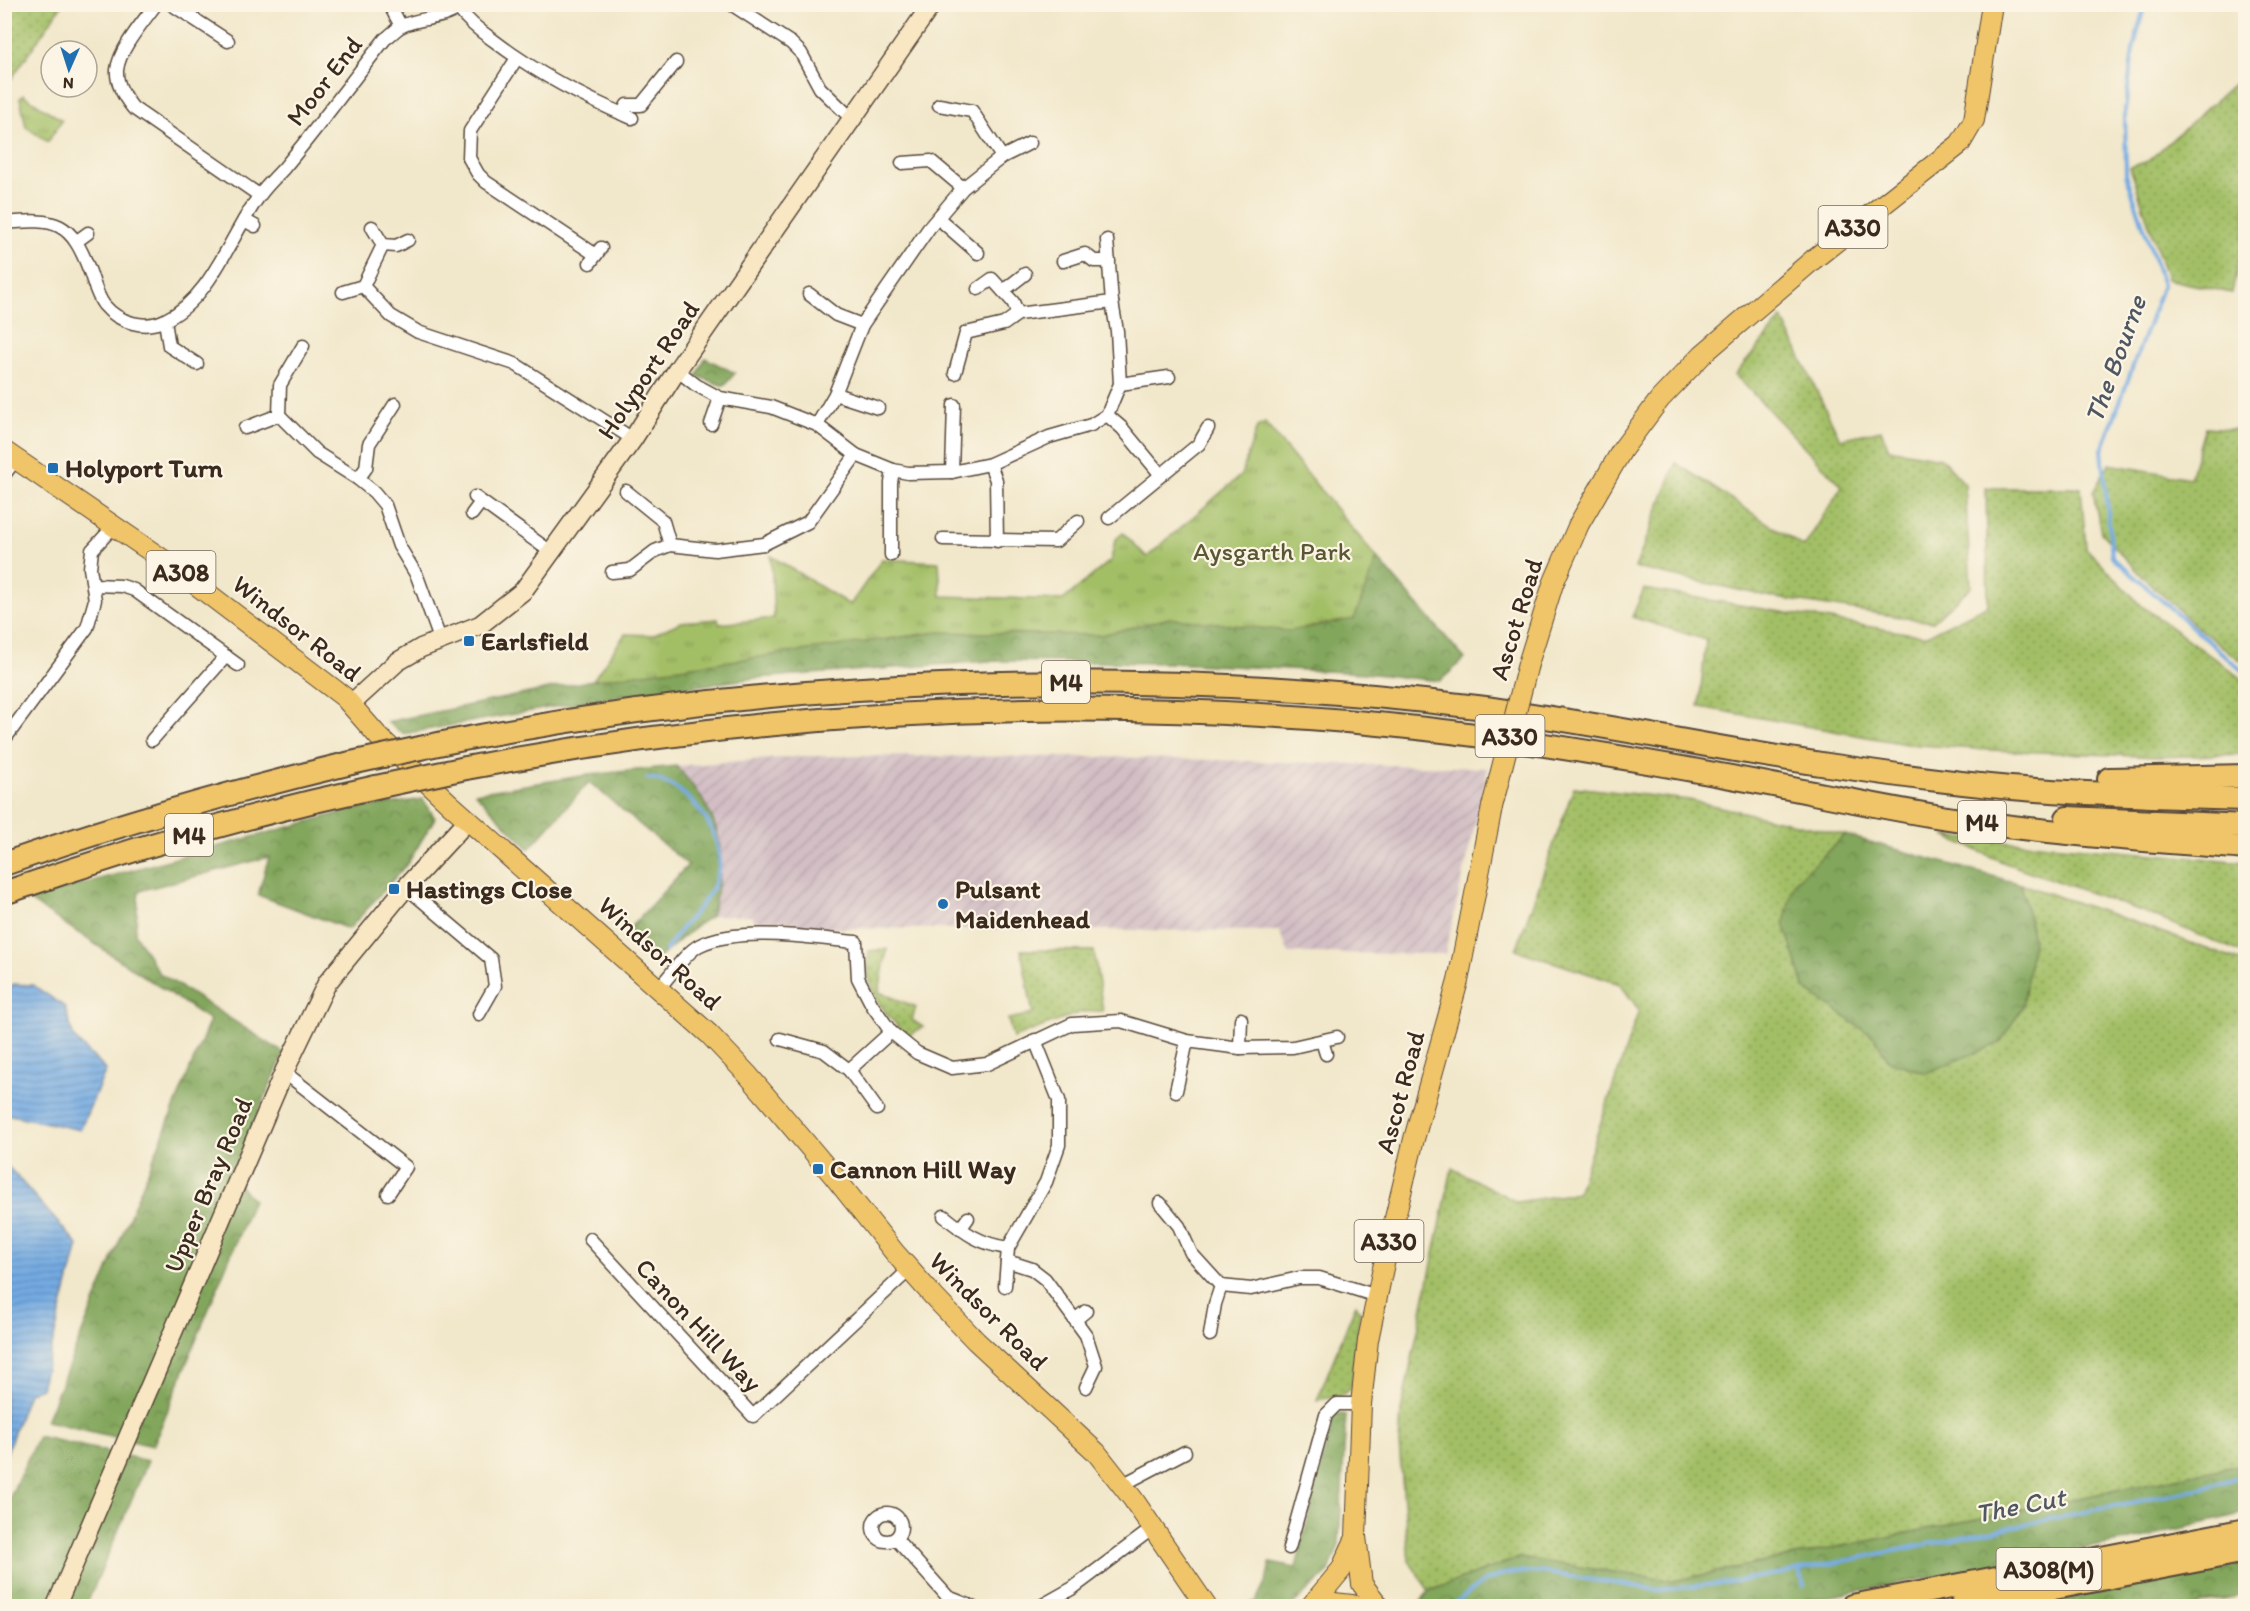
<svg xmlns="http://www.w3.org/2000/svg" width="2250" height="1611" viewBox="0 0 2250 1611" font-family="Itim,sans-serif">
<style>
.industrial{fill:url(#industrial-furrows)}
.grass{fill:url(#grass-dots);stroke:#6f7442;stroke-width:1.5}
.forest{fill:url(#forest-crowns);stroke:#5e683c;stroke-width:1.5}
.park{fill:url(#park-tufts);stroke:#6f7442;stroke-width:1.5}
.water{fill:url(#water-rules);stroke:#576a80;stroke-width:1.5}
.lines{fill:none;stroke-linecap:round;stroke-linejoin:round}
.stream{stroke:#73aae2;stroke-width:4}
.street-casing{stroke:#564638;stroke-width:15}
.secondary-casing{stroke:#564638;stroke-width:21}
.primary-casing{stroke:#564638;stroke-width:22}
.highway-casing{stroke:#564638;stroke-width:26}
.street{stroke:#fff;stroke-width:12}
.secondary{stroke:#f9e7c3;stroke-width:18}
.primary{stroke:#f0c469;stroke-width:20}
.highway{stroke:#f0c469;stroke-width:22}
.primary-bridge-casing{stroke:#564638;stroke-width:22;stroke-linecap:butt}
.highway-bridge-casing{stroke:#564638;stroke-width:26;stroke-linecap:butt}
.primary-bridge{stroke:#f0c469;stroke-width:20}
.highway-bridge{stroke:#f0c469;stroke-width:22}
.poi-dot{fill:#1f6fb2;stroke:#fcf5e5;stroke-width:2}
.labels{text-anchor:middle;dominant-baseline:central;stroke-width:4.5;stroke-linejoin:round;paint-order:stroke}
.shield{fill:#fcf5e5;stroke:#75675a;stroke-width:1.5}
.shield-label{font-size:24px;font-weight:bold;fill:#3b2a1e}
.street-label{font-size:26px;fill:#3b2a1e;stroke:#fcf5e5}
.poi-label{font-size:26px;font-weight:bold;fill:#3b2a1e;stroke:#fcf5e5;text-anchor:start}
.park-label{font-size:26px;fill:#5a5734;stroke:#fcf5e5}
.water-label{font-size:27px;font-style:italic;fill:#4f5763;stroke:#fcf5e5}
</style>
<defs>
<pattern id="industrial-furrows" width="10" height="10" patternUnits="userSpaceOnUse" patternTransform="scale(1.5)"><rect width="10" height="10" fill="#d2bec4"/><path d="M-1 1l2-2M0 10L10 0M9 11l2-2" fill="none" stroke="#b5a3a8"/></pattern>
<pattern id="grass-dots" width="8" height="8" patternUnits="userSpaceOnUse" patternTransform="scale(1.5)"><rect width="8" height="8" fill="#a3bf66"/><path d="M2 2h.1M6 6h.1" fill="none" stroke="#869b53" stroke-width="1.8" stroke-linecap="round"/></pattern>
<pattern id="forest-crowns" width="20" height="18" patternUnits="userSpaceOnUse" patternTransform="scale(1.5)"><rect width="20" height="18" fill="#82a65b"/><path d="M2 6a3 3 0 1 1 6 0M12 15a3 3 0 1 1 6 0" fill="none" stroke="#6c874b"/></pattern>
<pattern id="park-tufts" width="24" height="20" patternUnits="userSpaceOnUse" patternTransform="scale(1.5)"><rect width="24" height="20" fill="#a3bf66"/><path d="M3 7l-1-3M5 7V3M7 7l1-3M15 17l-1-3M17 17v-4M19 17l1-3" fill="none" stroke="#869b53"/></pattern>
<pattern id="water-rules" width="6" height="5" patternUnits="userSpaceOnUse" patternTransform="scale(1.5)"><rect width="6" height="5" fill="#73aae2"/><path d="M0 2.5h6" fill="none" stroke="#608bb7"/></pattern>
</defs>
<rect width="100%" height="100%" fill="#fcf5e5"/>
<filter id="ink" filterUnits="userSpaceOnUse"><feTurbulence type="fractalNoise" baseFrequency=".0167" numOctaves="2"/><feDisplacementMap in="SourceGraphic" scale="12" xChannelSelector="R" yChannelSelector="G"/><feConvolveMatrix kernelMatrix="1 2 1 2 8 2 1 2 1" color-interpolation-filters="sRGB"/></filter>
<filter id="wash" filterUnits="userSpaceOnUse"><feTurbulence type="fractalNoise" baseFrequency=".008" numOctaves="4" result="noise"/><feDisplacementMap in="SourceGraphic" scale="24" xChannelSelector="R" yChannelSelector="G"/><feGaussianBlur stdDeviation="1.35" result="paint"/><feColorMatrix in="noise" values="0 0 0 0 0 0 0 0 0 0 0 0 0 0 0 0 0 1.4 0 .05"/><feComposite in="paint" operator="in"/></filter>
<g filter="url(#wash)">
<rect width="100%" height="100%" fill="#f1e7ca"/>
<path class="industrial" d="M806 756 1105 757 1488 768 1445 954 1289 953 1279 931 799 928 794 922 753 921 752 916H711L718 892 706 805 676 766Z"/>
<g class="grass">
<path d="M5 4 62 5 12 78 5 85Z"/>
<path d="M2245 74V228L2232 293 2167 279 2130 167 2148 161Z"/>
<path d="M1782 318 1840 439 1881 430 1889 449 1941 458 1965 484 1971 587 1932 622 1776 598 1635 568 1676 463 1804 547 1842 486 1735 375Z"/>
<path d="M2205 427 2245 430V664L2198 628 2144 578 2101 533 2093 492 2109 464 2190 478Z"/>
<path d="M1986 488H2081L2086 548 2142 606 2245 681V754L2158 757 1990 750 1906 744 1699 707 1706 640 1632 617 1644 589 1925 636 1988 605Z"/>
<path d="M1574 787 1689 800 1845 835 1794 883 1805 989 1874 1037 1889 1061 2033 940 2021 884 2134 922 2245 963V1464L1673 1581 1519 1558 1429 1591 1409 1561 1399 1444 1401 1411 1452 1168 1517 1202 1577 1193 1639 1010 1620 984 1516 950Z"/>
<path d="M1945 836 2245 862V954L2141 911 2005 863Z"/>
<path d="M887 949 879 992 916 1007 912 1020 923 1027 908 1036C882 1012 863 988 869 951Z"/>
<path d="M1021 950 1094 951 1103 1011 1081 1012 1013 1038 1008 1019 1033 1014Z"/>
<path d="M1356 1304 1360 1311 1351 1389 1340 1396 1317 1400Z"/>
</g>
<g class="forest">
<path d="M705 358 735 373 724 386 697 376Z"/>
<path d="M1377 558 1465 659 1440 681 1364 673 1171 663 990 661 756 678 593 700 403 734 387 722 593 680 937 632 1101 635 1169 618 1220 622 1354 619Z"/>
<path d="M676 766C722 817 730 850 711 916L696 926 658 959 626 932 688 865 589 782 529 849 475 793 588 775Z"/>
<path d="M423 799 435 818 408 863 349 929 258 895 269 857 139 891 135 934 159 973 284 1053 231 1176 253 1200 153 1446 46 1421 210 1020 27 899 354 809Z"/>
<path d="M1845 835 2021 884 2033 940 2023 1006 2000 1043 1926 1073 1889 1061 1874 1037 1805 989 1784 923 1794 883Z"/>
<path d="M1334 1413 1346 1415 1339 1545 1329 1572 1291 1606H1242L1256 1601 1267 1578 1270 1563 1296 1568Z"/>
<path d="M38 1436 148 1461 86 1606H5V1508Z"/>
<path d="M2245 1464V1513L2151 1536 1778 1606H1417L1429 1591 1519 1558 1673 1581Z"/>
<path d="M2245 1564V1595L2190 1606H2032Z"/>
</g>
<g class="park">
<path d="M23 95 62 120 48 142 26 127 20 98Z"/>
<path d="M1265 423 1377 558 1354 619 1289 631 1169 618 1101 635 937 632 593 680 625 634 652 635 681 622 718 619 719 624 774 618 771 556 850 605 882 559 939 562 941 596 1063 600 1111 560 1115 540 1123 533 1147 557 1241 475 1257 427Z"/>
</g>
<g class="water">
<path d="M13 984 33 985 65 1007 74 1038 106 1070 80 1130 5 1114V994Z"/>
<path d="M5 1163 78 1245 41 1388 28 1393 5 1458Z"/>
</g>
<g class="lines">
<g class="stream">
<path d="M2145 4 2133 50 2125 111 2126 174 2163 285 2102 450 2112 557 2246 674"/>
<path d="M647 778C667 779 684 792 697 807 707 818 715 834 718 848 729 892 683 917 666 951"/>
<path d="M1800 1570 1804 1586"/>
<path d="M1451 1606 1483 1582 1507 1573 1541 1572 1659 1590 1724 1583 1800 1570 2203 1488 2246 1475"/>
</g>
</g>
</g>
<g filter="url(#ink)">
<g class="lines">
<g class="street-casing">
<g id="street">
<path d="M156 4C144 21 119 49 117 70 116 84 125 98 133 108L259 195"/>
<path d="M171 4 228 41"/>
<path d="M389 4 401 26"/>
<path d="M731 4 791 43 801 53 820 88 852 119"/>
<path d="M459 9C468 22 480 31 493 40 536 73 582 97 632 118"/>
<path d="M517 58 470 131 469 158 478 174 486 182 596 255"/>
<path d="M939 105 972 111 1002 157"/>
<path d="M622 114 627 105H641L676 62"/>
<path d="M902 163 931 161 963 188"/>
<path d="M938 218 978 253"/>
<path d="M244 220 255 226"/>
<path d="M4 223C57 218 71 221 90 272 94 283 97 296 104 305 119 323 145 330 165 320 212 298 230 235 260 195 267 185 276 177 284 168 319 126 351 82 385 39 390 36 395 30 400 27 419 16 447 21 463 4"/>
<path d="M372 227 383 245 396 246 408 240"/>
<path d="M77 241 88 233"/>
<path d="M1063 261 1085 254 1094 261H1109"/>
<path d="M590 263 601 248"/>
<path d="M363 286 391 316 418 332 515 364 633 439"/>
<path d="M978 289 992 279 1013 302 1018 314"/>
<path d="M1003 291 1025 274"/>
<path d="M343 292 363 286 383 245"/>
<path d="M809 294 836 315 862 325"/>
<path d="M165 321 169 346 197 364"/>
<path d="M677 370 696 385 720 398 771 407 817 425 856 455 893 470 908 473 952 472 990 464 1049 437 1091 425 1107 415 1120 384 1117 331 1112 302 1107 240"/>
<path d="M955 373 966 333 1004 324 1018 314 1112 302"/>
<path d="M1120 384 1169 377"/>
<path d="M835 394 878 408"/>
<path d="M279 415 317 453 358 479 374 492 385 505 399 546 417 576 440 639"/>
<path d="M1107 415 1122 428 1161 475"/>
<path d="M711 424 720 398"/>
<path d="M817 425 835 394 862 325 929 228 963 188 1002 157 1030 143"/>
<path d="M245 428 279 415 280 385 303 346"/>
<path d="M990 464 996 480 997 541"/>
<path d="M952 472 954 405"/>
<path d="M4 475 16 459"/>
<path d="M358 479 366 468 369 444 395 404"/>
<path d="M626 491 663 521 670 545"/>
<path d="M475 497 551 552"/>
<path d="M472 514 481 502"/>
<path d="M1109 518 1199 444 1208 428"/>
<path d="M943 539 1056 541 1078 521"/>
<path d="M891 555V483L893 470"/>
<path d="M612 572 630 570 655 551 670 545 715 550 764 544 808 522 856 455"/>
<path d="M94 585 122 586 134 590 238 665"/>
<path d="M7 736 87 628 95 600 90 568 92 550 115 525"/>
<path d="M152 740 226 656"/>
<path d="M406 887 491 959 495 986 479 1014"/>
<path d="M659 988C669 977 687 951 700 945 740 926 812 938 856 942L858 978 872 1005 891 1032 917 1053 952 1068 987 1064 1072 1024 1121 1021 1187 1041 1240 1048 1293 1047 1337 1037"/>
<path d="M780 1039 824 1051 849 1070 877 1109"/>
<path d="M1322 1041 1326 1054"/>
<path d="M1240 1048 1241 1019"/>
<path d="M849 1070 891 1032"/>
<path d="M284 1072 406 1167 388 1194"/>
<path d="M1176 1091 1187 1041"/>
<path d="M1160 1203 1179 1226 1191 1253 1221 1286 1251 1289 1299 1278H1319L1377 1296"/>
<path d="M944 1216C965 1233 980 1244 1008 1248"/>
<path d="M960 1229 968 1218"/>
<path d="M590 1239 753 1416 909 1270"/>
<path d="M1007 1261 1032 1269 1045 1279 1086 1335 1096 1366 1086 1387"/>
<path d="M1005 1286 1008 1248 1046 1182 1059 1145V1100L1035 1040"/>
<path d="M1075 1320 1086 1311"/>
<path d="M1210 1335 1215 1304 1221 1286"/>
<path d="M1122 1485 1185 1452"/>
<circle cx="887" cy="1527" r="14"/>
<path d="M896 1539 948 1597 971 1606"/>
<path d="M1289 1548 1326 1415 1337 1404H1361"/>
<path d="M1041 1606 1073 1588 1153 1528"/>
</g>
</g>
<g class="secondary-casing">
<g id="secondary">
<path d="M351 704 397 662 421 648 480 625 523 591 633 439 677 370 932 4"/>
<path d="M56 1606 284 1072 327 983 406 887 468 820"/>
</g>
</g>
<g class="primary-casing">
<g id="primary">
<path d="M4 451 165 561 344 697 378 736 450 804 709 1034 748 1075 833 1175 895 1253 935 1298 976 1341 1096 1452 1133 1499 1206 1606"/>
<path d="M1528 664 1553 584 1579 524 1622 450 1660 399 1703 354 1814 259 1960 144 1974 120 1992 4"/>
<path d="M1311 1606 1341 1570 1354 1542"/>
<path d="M1319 1606 1334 1603 1361 1606"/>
<path d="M1379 1606 1362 1584 1356 1537 1361 1404 1368 1340 1383 1268 1414 1139 1458 981 1492 807"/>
</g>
</g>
<g class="highway-casing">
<g id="highway">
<path d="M443 743C784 676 1133 665 1477 707 1595 722 1711 748 1828 765 1897 775 1967 785 2036 790 2106 795 2176 797 2246 799"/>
<path d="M466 768C782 708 1106 693 1426 729 1524 740 1622 757 1720 775 1793 788 1867 805 1941 817 2042 833 2144 840 2246 848"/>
<path d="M2109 779 2246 776"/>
<path d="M2067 818 2246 826"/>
<path d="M4 864C118 824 234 791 351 763"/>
<path d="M4 893C126 850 251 814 376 787"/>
<path d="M1852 1606 2246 1530"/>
<path d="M1961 1606 2246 1551"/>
</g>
</g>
<use href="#street" class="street"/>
<use href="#secondary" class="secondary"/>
<use href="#primary" class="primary"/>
<use href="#highway" class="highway"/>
<g class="primary-bridge-casing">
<path id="primary-bridge" d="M1492 807 1528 664"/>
</g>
<g class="highway-bridge-casing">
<g id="highway-bridge">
<path d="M351 763 443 743"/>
<path d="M376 787 466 768"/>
</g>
</g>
<use href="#primary-bridge" class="primary-bridge"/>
<use href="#highway-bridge" class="highway-bridge"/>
</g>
</g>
<g class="poi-dot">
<rect x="47" y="462" width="12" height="12" rx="3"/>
<rect x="463" y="635" width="12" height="12" rx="3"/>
<rect x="388" y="883" width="12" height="12" rx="3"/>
<circle cx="943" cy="904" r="6"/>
<rect x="812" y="1163" width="12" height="12" rx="3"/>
</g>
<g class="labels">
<g class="shield">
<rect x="1818.5" y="206" width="69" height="42" rx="4.5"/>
<rect x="146.5" y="551" width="69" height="42" rx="4.5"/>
<rect x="1042" y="661" width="48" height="42" rx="4.5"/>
<rect x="1475.5" y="715" width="69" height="42" rx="4.5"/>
<rect x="1958" y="801" width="48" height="42" rx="4.5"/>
<rect x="165" y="814" width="48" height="42" rx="4.5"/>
<rect x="1354.5" y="1220" width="69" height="42" rx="4.5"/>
<rect x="1996.5" y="1548" width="105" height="42" rx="4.5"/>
</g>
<g class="shield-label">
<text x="1853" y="227">A330</text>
<text x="181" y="572">A308</text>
<text x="1066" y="682">M4</text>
<text x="1510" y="736">A330</text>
<text x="1982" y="822">M4</text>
<text x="189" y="835">M4</text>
<text x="1389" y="1241">A330</text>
<text x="2049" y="1569">A308(M)</text>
</g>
<g class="street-label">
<text transform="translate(324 81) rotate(-52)">Moor End</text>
<text transform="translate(648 370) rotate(-56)">Holyport Road</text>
<text transform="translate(1516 619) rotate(-73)">Ascot Road</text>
<text transform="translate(297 628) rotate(38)">Windsor Road</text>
<text transform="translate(660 953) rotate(42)">Windsor Road</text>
<text transform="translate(1400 1092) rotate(-75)">Ascot Road</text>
<text transform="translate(208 1185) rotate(-67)">Upper Bray Road</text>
<text transform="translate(989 1311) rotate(45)">Windsor Road</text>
<text transform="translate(699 1325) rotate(47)">Canon Hill Way</text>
</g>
<g class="poi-label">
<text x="65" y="468">Holyport Turn</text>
<text x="481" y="641">Earlsfield</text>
<text x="406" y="889">Hastings Close</text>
<text x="955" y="889">Pulsant<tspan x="955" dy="30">Maidenhead</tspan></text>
<text x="830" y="1169">Cannon Hill Way</text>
</g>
<g class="park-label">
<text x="1272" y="551">Aysgarth Park</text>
</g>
<g class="water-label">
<text transform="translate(2115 359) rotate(-70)">The Bourne</text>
<text transform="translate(2020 1505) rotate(-11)">The Cut</text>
</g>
</g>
<rect width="2250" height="1611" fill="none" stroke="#fcf5e5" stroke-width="24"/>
<g transform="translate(69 69) rotate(183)"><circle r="28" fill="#fcf5e5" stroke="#afa495" stroke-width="1.5"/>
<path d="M0-4.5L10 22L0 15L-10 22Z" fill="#1f6fb2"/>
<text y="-9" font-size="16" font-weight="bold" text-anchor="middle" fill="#3b2a1e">N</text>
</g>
</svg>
